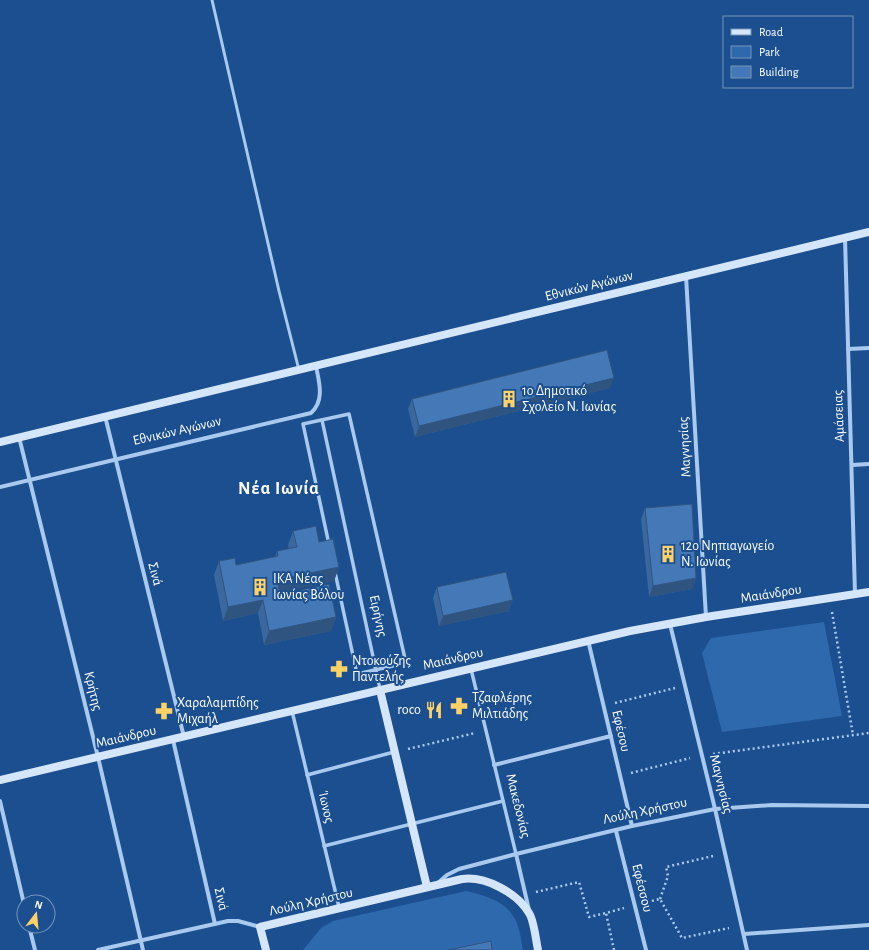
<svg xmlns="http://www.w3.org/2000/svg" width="869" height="950" viewBox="0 0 869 950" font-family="'Alegreya Sans',sans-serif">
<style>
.green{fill:#2e69ad}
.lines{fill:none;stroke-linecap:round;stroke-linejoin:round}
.path{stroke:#a9c9ee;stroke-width:2.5;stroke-dasharray:2 3;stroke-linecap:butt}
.service{stroke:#a9c9ee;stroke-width:3}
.pedestrian{stroke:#a9c9ee;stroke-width:3.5}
.minor{stroke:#a9c9ee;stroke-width:4}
.secondary{stroke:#d6e6fa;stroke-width:8}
.wall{fill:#3a679d}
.shaded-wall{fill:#305480}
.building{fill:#4478b7;stroke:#305480}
.labels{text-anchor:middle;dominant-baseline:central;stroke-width:4;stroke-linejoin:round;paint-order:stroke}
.street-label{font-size:14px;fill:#fff;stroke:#1b4f8f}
.poi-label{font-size:14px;fill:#fff;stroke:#1b4f8f;text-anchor:start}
.district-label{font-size:18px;font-weight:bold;letter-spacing:1px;fill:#fff;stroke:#1b4f8f}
</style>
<rect width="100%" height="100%" fill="#1b4f8f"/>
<g class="green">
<path d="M824 622 842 716 722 732 702 653 711 638Z"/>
<path d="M466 891C484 895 506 901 515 919 520 928 521 940 523 950H303L321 928 333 921Z"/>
</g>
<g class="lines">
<g class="path">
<path d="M832 612 853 735"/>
<path d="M615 703 675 688"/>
<path d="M408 749 475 733"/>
<path d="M713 754 869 733"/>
<path d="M631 773 690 758"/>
<path d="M536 892 579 882 589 917 606 913"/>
<path d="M660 899 668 876 666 867 713 856"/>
<path d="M647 902 660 899 682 938 729 928"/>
<path d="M614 950 606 913 624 908"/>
</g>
<path class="service" d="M212 0 279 291 299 370"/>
<g class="pedestrian">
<path d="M349 414 406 663 357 674 303 424Z"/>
<path d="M322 420 380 689"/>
<path d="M471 669 516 854"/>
<path d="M292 711 339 907"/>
<path d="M307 775 394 752"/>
<path d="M324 846 503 801"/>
</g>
<g class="minor">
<path d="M845 238 855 594"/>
<path d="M686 276 706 617"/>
<path d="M848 349 869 348"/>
<path d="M105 416 184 737"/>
<path d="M19 437 98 757 143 950"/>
<path d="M852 465 869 464"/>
<path d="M0 487 311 413C325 400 319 382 316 366"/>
<path d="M670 624 715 809 747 950"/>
<path d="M588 640 632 826"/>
<path d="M173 740 215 924"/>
<path d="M494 765 611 736"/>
<path d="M0 801 24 904"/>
<path d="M616 831 646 950"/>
<path d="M516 854 529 910"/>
<path d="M439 882 447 875 459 869 516 854 632 826 715 809 772 805 869 806"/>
<path d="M29 926 35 950"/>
<path d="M744 934 869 925"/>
<path d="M98 950 228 921H238L260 927"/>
</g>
<g class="secondary">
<path d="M0 442 869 232"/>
<path d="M380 690 427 887"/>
<path d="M0 780 630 631 706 617 869 592"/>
<path d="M266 950 260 927 462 879C486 876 517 893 529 913 534 920 536 941 538 950"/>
</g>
</g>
<g class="wall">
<path d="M610 388 415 437 408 409 412 399Z"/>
<path d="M645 508 696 578 692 589 649 597 641 519Z"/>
<path d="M293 531 319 542 339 567 334 581 279 592 280 594 336 617 331 631 264 645 258 613 223 621 214 575 219 561 236 565 275 557 277 551 289 549 288 545Z"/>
<path d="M437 587 509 611 439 626 433 598Z"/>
</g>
<g class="shaded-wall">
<path d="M614 378 610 388 415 437 419 426Z"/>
<path d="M339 567 334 581 272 594 277 580Z"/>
<path d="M696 578 692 589 649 597 653 586Z"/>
<path d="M263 600 258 613 223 621 228 607Z"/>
<path d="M513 600 509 611 439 626 443 616Z"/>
<path d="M336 617 331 631 264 645 269 631Z"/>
</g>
<g class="building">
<path d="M607 350 614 378 419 426 412 399Z"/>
<path d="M692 504 696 578 653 586 645 508Z"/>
<path d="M316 526 319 542 333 539 339 567 277 580 280 594 329 584 336 617 269 631 263 600 228 607 219 561 235 558 236 565 278 556 277 551 297 547 293 531Z"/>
<path d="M506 572 513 600 443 616 437 587Z"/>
<path d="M491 941 492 950H448Z"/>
</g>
<defs>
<g id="building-bare" transform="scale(1.38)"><path d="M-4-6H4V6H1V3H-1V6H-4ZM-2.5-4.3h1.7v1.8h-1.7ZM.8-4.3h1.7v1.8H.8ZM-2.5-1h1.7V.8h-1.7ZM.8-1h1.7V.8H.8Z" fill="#ffd166" stroke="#1b4f8f" stroke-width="2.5" paint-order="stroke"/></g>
<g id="pharmacy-bare" transform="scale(1.38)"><path d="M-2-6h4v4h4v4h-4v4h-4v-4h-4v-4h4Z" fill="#ffd166" stroke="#1b4f8f" stroke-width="2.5" paint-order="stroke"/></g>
<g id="restaurant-bare" transform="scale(1.38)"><path d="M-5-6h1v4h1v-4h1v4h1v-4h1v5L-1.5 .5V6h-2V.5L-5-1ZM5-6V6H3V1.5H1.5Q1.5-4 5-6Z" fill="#ffd166" stroke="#1b4f8f" stroke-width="2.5" paint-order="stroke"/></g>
</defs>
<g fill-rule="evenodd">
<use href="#building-bare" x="509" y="399"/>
<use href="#building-bare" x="668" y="554"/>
<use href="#building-bare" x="260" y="587"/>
<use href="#pharmacy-bare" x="339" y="669"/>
<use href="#pharmacy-bare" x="459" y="706"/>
<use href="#restaurant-bare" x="434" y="710"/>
<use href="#pharmacy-bare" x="164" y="711"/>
</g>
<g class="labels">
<g class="street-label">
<text transform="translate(589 286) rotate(-14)">Εθνικών Αγώνων</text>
<text transform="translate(839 416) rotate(-92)">Αμάσειας</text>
<text transform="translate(177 431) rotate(-13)">Εθνικών Αγώνων</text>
<text transform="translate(685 447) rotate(-93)">Μαγνησίας</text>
<text transform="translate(155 574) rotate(76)">Σινά</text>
<text transform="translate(771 594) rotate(-9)">Μαιάνδρου</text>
<text transform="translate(378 616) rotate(78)">Ειρήνης</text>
<text transform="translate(453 659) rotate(-13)">Μαιάνδρου</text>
<text transform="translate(93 691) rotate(76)">Κρήτης</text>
<text transform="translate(621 731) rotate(77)">Εφέσου</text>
<text transform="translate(126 737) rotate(-13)">Μαιάνδρου</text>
<text transform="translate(721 784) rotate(76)">Μαγνησίας</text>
<text transform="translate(518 806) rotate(76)">Μακεδονίας</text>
<text transform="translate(326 807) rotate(77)">Ίωνος</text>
<text transform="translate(645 811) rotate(-12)">Λούλη Χρήστου</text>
<text transform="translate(642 888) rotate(76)">Εφέσσου</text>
<text transform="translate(221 899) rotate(77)">Σινά</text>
<text transform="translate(311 902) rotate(-13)">Λούλη Χρήστου</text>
</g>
<g class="poi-label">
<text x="522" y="391">1ο Δημοτικό<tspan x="522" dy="16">Σχολείο Ν. Ιωνίας</tspan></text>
<text x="681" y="546">12ο Νηπιαγωγείο<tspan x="681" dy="16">Ν. Ιωνίας</tspan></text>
<text x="273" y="579">ΙΚΑ Νέας<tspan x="273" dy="16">Ιωνίας Βόλου</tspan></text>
<text x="352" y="661">Ντοκούζης<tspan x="352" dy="16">Παντελής</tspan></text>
<text x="472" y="698">Τζαφλέρης<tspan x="472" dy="16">Μιλτιάδης</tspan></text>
<text x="177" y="703">Χαραλαμπίδης<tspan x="177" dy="16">Μιχαήλ</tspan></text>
<text x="421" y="710" text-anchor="end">roco</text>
</g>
<g class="district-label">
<text x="279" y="489">Νέα Ιωνία</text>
</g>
</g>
<rect x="723" y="16" width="130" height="72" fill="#1b4f8f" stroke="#7695bc"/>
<rect x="731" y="29" width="20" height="6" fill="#d6e6fa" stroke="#7695bc"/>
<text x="759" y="36" font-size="12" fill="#ffffff">Road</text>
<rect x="731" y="46" width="20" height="12" fill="#2e69ad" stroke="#7695bc"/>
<text x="759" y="56" font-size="12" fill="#ffffff">Park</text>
<rect x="731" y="66" width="20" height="12" fill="#4478b7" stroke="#7695bc"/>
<text x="759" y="76" font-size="12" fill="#ffffff">Building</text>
<g transform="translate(36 914) rotate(16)"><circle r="19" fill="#1b4f8f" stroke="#7695bc"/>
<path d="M0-3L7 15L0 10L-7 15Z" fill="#ffd166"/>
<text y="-6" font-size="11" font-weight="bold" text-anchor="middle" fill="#ffffff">N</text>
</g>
</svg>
